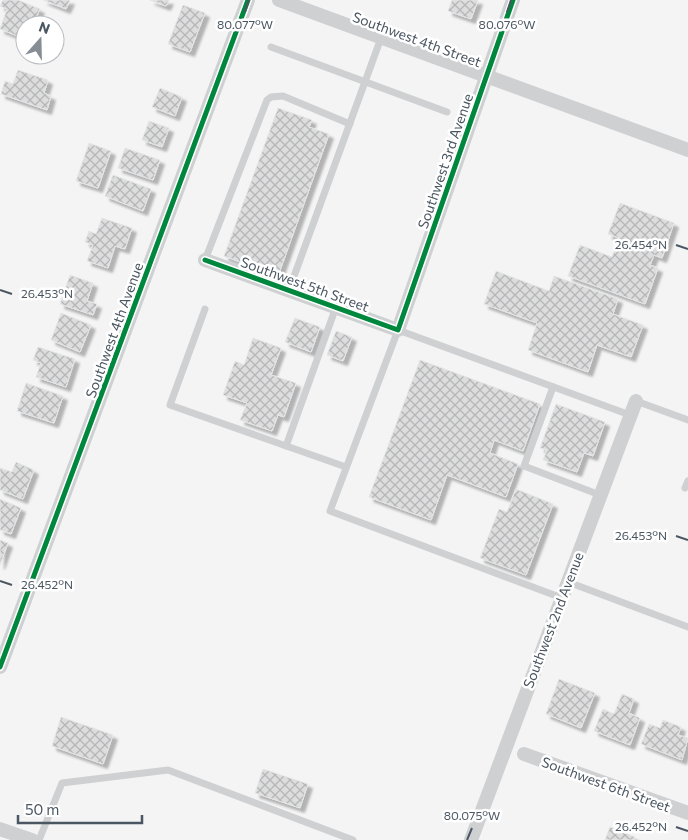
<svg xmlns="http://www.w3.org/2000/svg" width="688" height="840" viewBox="0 0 688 840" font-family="Commissioner,sans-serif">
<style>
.building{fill:url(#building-cross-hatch);stroke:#e5e6e7;filter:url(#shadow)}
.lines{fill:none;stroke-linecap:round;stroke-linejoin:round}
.lane{stroke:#ced0d2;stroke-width:7}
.street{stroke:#ced0d2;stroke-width:14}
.cycleway-casing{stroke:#fff;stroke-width:8}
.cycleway{stroke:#00873e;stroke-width:5}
.ticks{fill:none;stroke:#4a5661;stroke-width:2}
.labels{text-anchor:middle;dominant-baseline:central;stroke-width:5;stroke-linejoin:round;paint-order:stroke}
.street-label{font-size:14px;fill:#4a5661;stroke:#fff}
.ticks-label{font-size:12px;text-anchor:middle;fill:#4a5661;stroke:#fff;stroke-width:5;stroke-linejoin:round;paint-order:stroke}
</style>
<defs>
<pattern id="building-cross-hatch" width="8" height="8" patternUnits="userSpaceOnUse" patternTransform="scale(1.25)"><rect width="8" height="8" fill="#ddddde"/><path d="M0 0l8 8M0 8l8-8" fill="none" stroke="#b5b6b7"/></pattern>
<filter id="shadow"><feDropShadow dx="4.5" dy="4.5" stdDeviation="1" flood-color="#0004"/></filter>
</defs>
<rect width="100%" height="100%" fill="#f4f4f4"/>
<g class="building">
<path d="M3 0H18L40 9 33 25H25V39L0 29 7 9 0 6Z"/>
<path d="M43 0H70L66 9Z"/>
<path d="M150 0H169L166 6Z"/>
<path d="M452 0H478L471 19 448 11Z"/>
<path d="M183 5 205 13 190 52 168 44Z"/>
<path d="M18 70 48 80 44 93 51 96 47 110 1 94 5 81 13 84Z"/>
<path d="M160 88 182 97 175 116 152 107Z"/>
<path d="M278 108 312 120 309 127 329 134 278 276 224 256Z"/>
<path d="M149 121 169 128 162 147 142 140Z"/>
<path d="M89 143 111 151 98 188 76 181Z"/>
<path d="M125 148 160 160 153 180 118 168Z"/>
<path d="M113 175 151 189 143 211 105 196Z"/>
<path d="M620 203 674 223 662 258 654 255 650 265 658 268 645 304 568 276 580 245 612 257 619 238 608 234Z"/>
<path d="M102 218 132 228 125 249 115 246 108 268 87 261 93 245 85 242 89 231 96 234Z"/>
<path d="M496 271 549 291 554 276 618 299 613 314 643 325 631 357 597 345 588 372 528 350 537 323 484 304Z"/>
<path d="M70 275 93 283 87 301 97 304 93 315 60 304Z"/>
<path d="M61 313 91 325 80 352 51 340Z"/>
<path d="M295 318 320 327 311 352 285 342Z"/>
<path d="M336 331 352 337 343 361 327 355Z"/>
<path d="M253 338 281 348 271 375 296 383 284 417 278 415 272 431 240 420 247 403 223 395 235 361 244 365Z"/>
<path d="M38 347 75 359 66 387 36 377 41 363 33 360Z"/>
<path d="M420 360 540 404 523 451 494 440 490 453 518 464 506 497 447 475 431 520 369 497Z"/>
<path d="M26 383 63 396 54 423 17 411Z"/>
<path d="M556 404 605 422 593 456 584 453 577 472 543 460 547 450 540 448Z"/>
<path d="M16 462 34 470 23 499 0 490V468L12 472Z"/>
<path d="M516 489 553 504 526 575 480 558 499 509 507 512Z"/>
<path d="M0 499 21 508 11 534 0 530Z"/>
<path d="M0 540 8 543 0 565Z"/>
<path d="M559 679 595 693 581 728 546 714Z"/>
<path d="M622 694 634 699 629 713 640 718 630 745 594 731 603 709 614 714Z"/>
<path d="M61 717 113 735 103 764 52 746Z"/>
<path d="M663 720 681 727 678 735 688 738 682 760 641 744 649 724 660 728Z"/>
<path d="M263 769 308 784 300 808 255 793Z"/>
<path d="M610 827 635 837 634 840H605Z"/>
</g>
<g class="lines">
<g class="lane">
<path d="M271 47 447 112"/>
<path d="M205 260 267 100 271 97 283 96 350 124"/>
<path d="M289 290 381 38"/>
<path d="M205 309 170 405 346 467"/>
<path d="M553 387 524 466 600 495"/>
<path d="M636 401 688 420"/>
<path d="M286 446 336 307"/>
<path d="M685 488 688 481"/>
<path d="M568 582 688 627"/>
<path d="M562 598 330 511 398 330 630 415"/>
<path d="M39 840 62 783 168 770 353 840"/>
</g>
<g class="street">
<path d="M279 0 688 150"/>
<path d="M205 260 398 330 513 0"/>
<path d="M0 667 248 0"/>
<path d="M524 754 688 813"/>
<path d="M0 829 32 840"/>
<path d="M471 840 636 401"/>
</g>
<g class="cycleway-casing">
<g id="cycleway">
<path d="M205 260 398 330 513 0"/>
<path d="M0 667 248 0"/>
</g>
</g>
<use href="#cycleway" class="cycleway"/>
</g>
<path class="ticks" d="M245 12 249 0M507 12 511 0M676 245 688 249M0 290 12 294M676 536 688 540M0 581 12 585M676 827 688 831M467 840 472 828"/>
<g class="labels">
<g class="street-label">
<text transform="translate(417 39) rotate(20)">Southwest 4th Street</text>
<text transform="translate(445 161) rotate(-71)">Southwest 3rd Avenue</text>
<text transform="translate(305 284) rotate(20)">Southwest 5th Street</text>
<text transform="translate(114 330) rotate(-70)">Southwest 4th Avenue</text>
<text transform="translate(553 620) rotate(-69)">Southwest 2nd Avenue</text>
<text transform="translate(606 784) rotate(20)">Southwest 6th Street</text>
</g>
</g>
<g class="ticks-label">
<text x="245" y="29">80.077°W</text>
<text x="507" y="29">80.076°W</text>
<text x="641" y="249">26.454°N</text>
<text x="47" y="298">26.453°N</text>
<text x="641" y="540">26.453°N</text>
<text x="47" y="589">26.452°N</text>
<text x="472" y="820">80.075°W</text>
<text x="641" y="831">26.452°N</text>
</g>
<g transform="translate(40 40) rotate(20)"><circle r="24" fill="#ffffff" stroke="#b7bbc0"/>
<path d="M0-4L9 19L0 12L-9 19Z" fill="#868d94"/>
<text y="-8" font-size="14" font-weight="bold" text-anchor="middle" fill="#4a5661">N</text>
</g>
<path d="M18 815v8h124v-8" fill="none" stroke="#4a5661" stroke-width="2.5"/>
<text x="25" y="815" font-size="15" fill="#4a5661" stroke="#ffffff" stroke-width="4" paint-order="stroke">50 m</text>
</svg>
